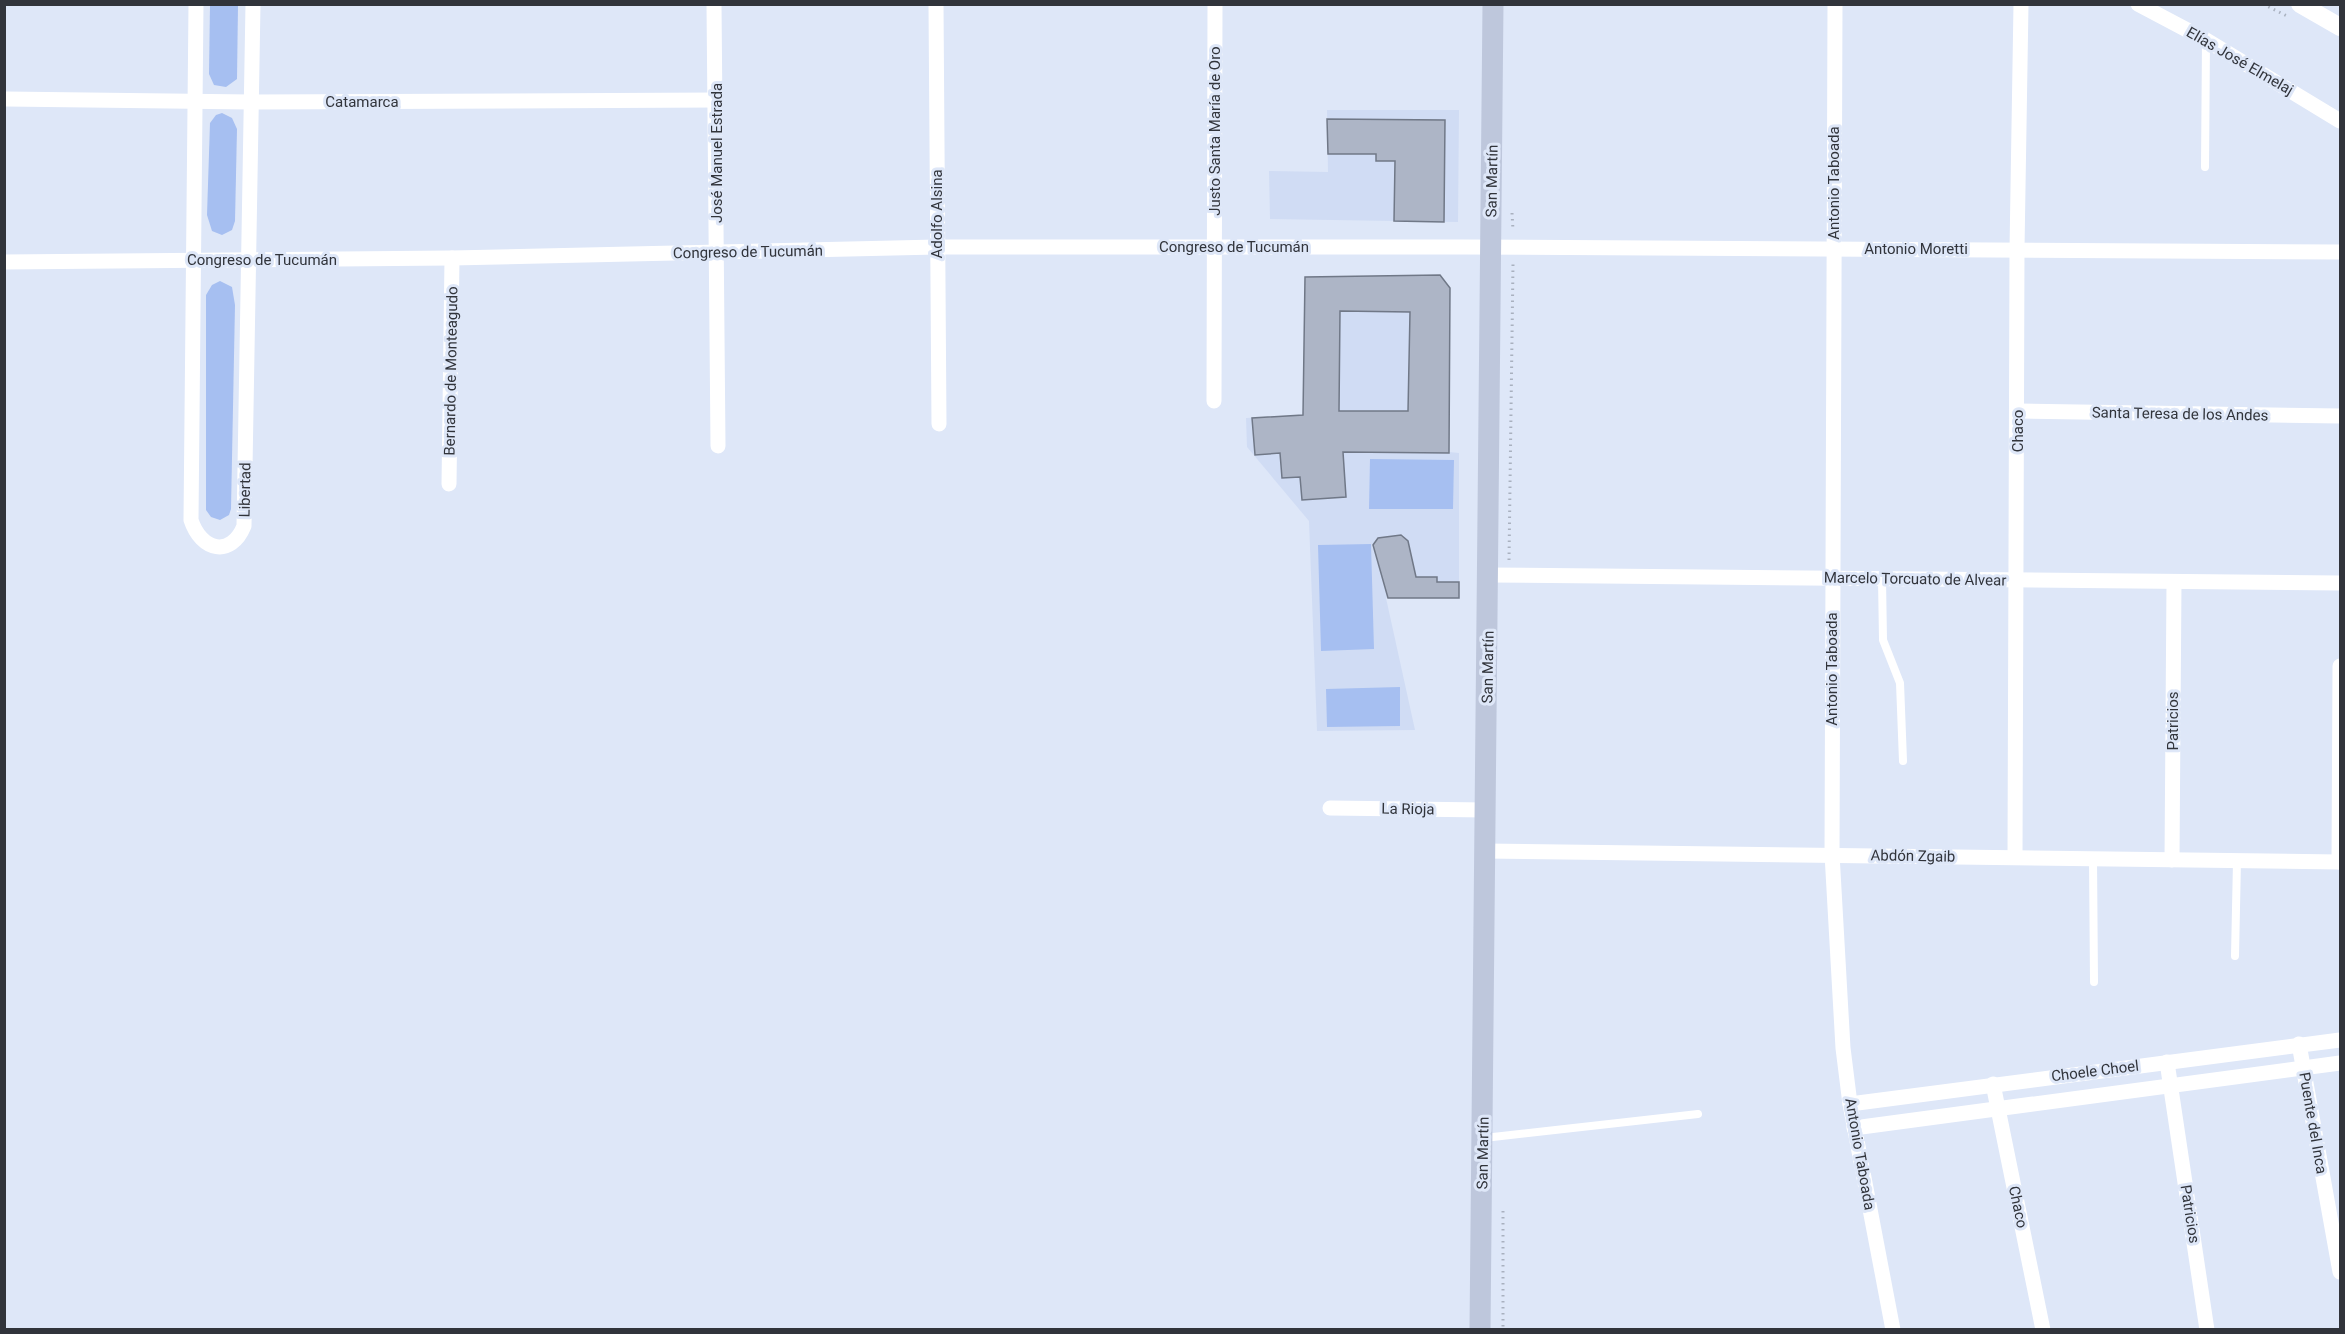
<svg xmlns="http://www.w3.org/2000/svg" width="2345" height="1334" viewBox="0 0 2345 1334" font-family="Roboto,sans-serif">
<style>
.built{fill:#d0dcf4}
.green{fill:#a6bff1}
.building{fill:#adb5c6;stroke:#707887;stroke-width:1.5;fill-rule:evenodd}
.lines{fill:none;stroke-linecap:round;stroke-linejoin:round}
.path{stroke:#a9b1bf;stroke-width:3;stroke-dasharray:1.5 4.5;stroke-linecap:butt}
.service{stroke:#fff;stroke-width:8}
.minor{stroke:#fff;stroke-width:15}
.tertiary{stroke:#fff;stroke-width:18}
.secondary{stroke:#bec7dc;stroke-width:21}
.labels{text-anchor:middle;dominant-baseline:central;stroke-width:6;stroke-linejoin:round;paint-order:stroke}
.street-label{font-size:15px;fill:#31343b;stroke:#dee7f8}
</style>
<rect width="100%" height="100%" fill="#dee7f8"/>
<g class="built">
<path d="M1327 110H1459L1458 222 1270 219 1269 171 1328 172Z"/>
<path d="M1440 275 1450 288 1449 452 1459 453V598H1386L1415 730 1317 731 1309 521 1247 447 1246 418 1303 415 1305 277Z"/>
</g>
<g class="green">
<path d="M210 5H238L237 79 226 87 214 85 209 74Z"/>
<path d="M222 113 232 118 237 129 235 221 232 230 222 235 212 231 207 215 210 123 216 115Z"/>
<path d="M220 281 232 287 235 305 231 509 229 515 220 520 211 517 206 510V295L212 285Z"/>
<path d="M1370 459 1454 460 1453 509H1369Z"/>
<path d="M1371 544 1374 649 1321 651 1318 545Z"/>
<path d="M1400 687V726L1327 727 1326 689Z"/>
</g>
<g class="building">
<path d="M1327 119 1445 120 1444 222 1394 221 1395 161H1376V154H1328Z"/>
<path d="M1440 275 1450 288 1449 453 1343 452 1346 497 1302 500 1300 477 1282 478 1280 453 1255 455 1252 418 1303 415 1305 277ZM1340 311 1410 312 1408 411H1339Z"/>
<path d="M1401 535 1408 541 1416 577H1437V582H1459V598H1388L1373 545 1378 538Z"/>
</g>
<g class="lines">
<g class="path">
<path d="M2263 4 2287 16"/>
<path d="M1512 213 1513 230"/>
<path d="M1509 560 1513 264"/>
<path d="M1503 1211V1330"/>
</g>
<g class="service">
<path d="M2205 167 2206 40"/>
<path d="M1882 579 1883 640 1900 683 1903 761"/>
<path d="M2093 858 2094 982"/>
<path d="M2235 956 2237 861"/>
<path d="M1484 1138 1698 1114"/>
</g>
<g class="minor">
<path d="M196 4 191 520C201 551 231 558 244 526L253 4"/>
<path d="M714 4 718 446"/>
<path d="M936 4 939 424"/>
<path d="M1835 4 1832 854 1843 1048 1850 1104 1893 1330"/>
<path d="M2138 4 2206 40 2340 121"/>
<path d="M6 99 251 102 717 100"/>
<path d="M4 262 452 258 937 247H1463L2340 252"/>
<path d="M1214 401 1215 4"/>
<path d="M2019 411 2340 416"/>
<path d="M449 484 452 258"/>
<path d="M1489 575 2340 583"/>
<path d="M1330 808 1486 810"/>
<path d="M1485 851 2340 862"/>
<path d="M2015 857 2017 249 2021 4"/>
<path d="M2172 860 2174 582"/>
<path d="M2339 862 2340 666"/>
<path d="M2299 1044 2340 1272"/>
<path d="M2167 1062 2207 1330"/>
<path d="M1993 1084 2043 1330"/>
<path d="M1850 1104 2340 1040"/>
<path d="M1854 1128 2340 1063"/>
</g>
<path class="tertiary" d="M2300 4 2340 27"/>
<path class="secondary" d="M1480 1330 1493 4"/>
</g>
<g class="labels">
<g class="street-label">
<text transform="translate(2240 61) rotate(30)">Elías José Elmelaj</text>
<text x="362" y="102">Catamarca</text>
<text transform="translate(1215 131) rotate(-90)">Justo Santa María de Oro</text>
<text transform="translate(717 153) rotate(-90)">José Manuel Estrada</text>
<text transform="translate(1492 181) rotate(-89)">San Martín</text>
<text transform="translate(1834 183) rotate(-90)">Antonio Taboada</text>
<text transform="translate(937 214) rotate(-90)">Adolfo Alsina</text>
<text x="1234" y="247">Congreso de Tucumán</text>
<text x="1916" y="249">Antonio Moretti</text>
<text transform="translate(748 252) rotate(-1)">Congreso de Tucumán</text>
<text x="262" y="260">Congreso de Tucumán</text>
<text transform="translate(451 371) rotate(-89)">Bernardo de Monteagudo</text>
<text transform="translate(2180 414) rotate(1)">Santa Teresa de los Andes</text>
<text transform="translate(2018 431) rotate(-90)">Chaco</text>
<text transform="translate(245 490) rotate(-89)">Libertad</text>
<text transform="translate(1915 579) rotate(1)">Marcelo Torcuato de Alvear</text>
<text transform="translate(1488 667) rotate(-89)">San Martín</text>
<text transform="translate(1832 669) rotate(-90)">Antonio Taboada</text>
<text transform="translate(2173 721) rotate(-90)">Patricios</text>
<text transform="translate(1408 809) rotate(1)">La Rioja</text>
<text transform="translate(1913 856) rotate(1)">Abdón Zgaib</text>
<text transform="translate(2095 1071) rotate(-7)">Choele Choel</text>
<text transform="translate(2313 1123) rotate(80)">Puente del Inca</text>
<text transform="translate(1483 1153) rotate(-89)">San Martín</text>
<text transform="translate(1860 1154) rotate(80)">Antonio Taboada</text>
<text transform="translate(2018 1207) rotate(78)">Chaco</text>
<text transform="translate(2190 1214) rotate(81)">Patricios</text>
</g>
</g>
<rect width="2345" height="1334" fill="none" stroke="#31343b" stroke-width="12"/>
</svg>
